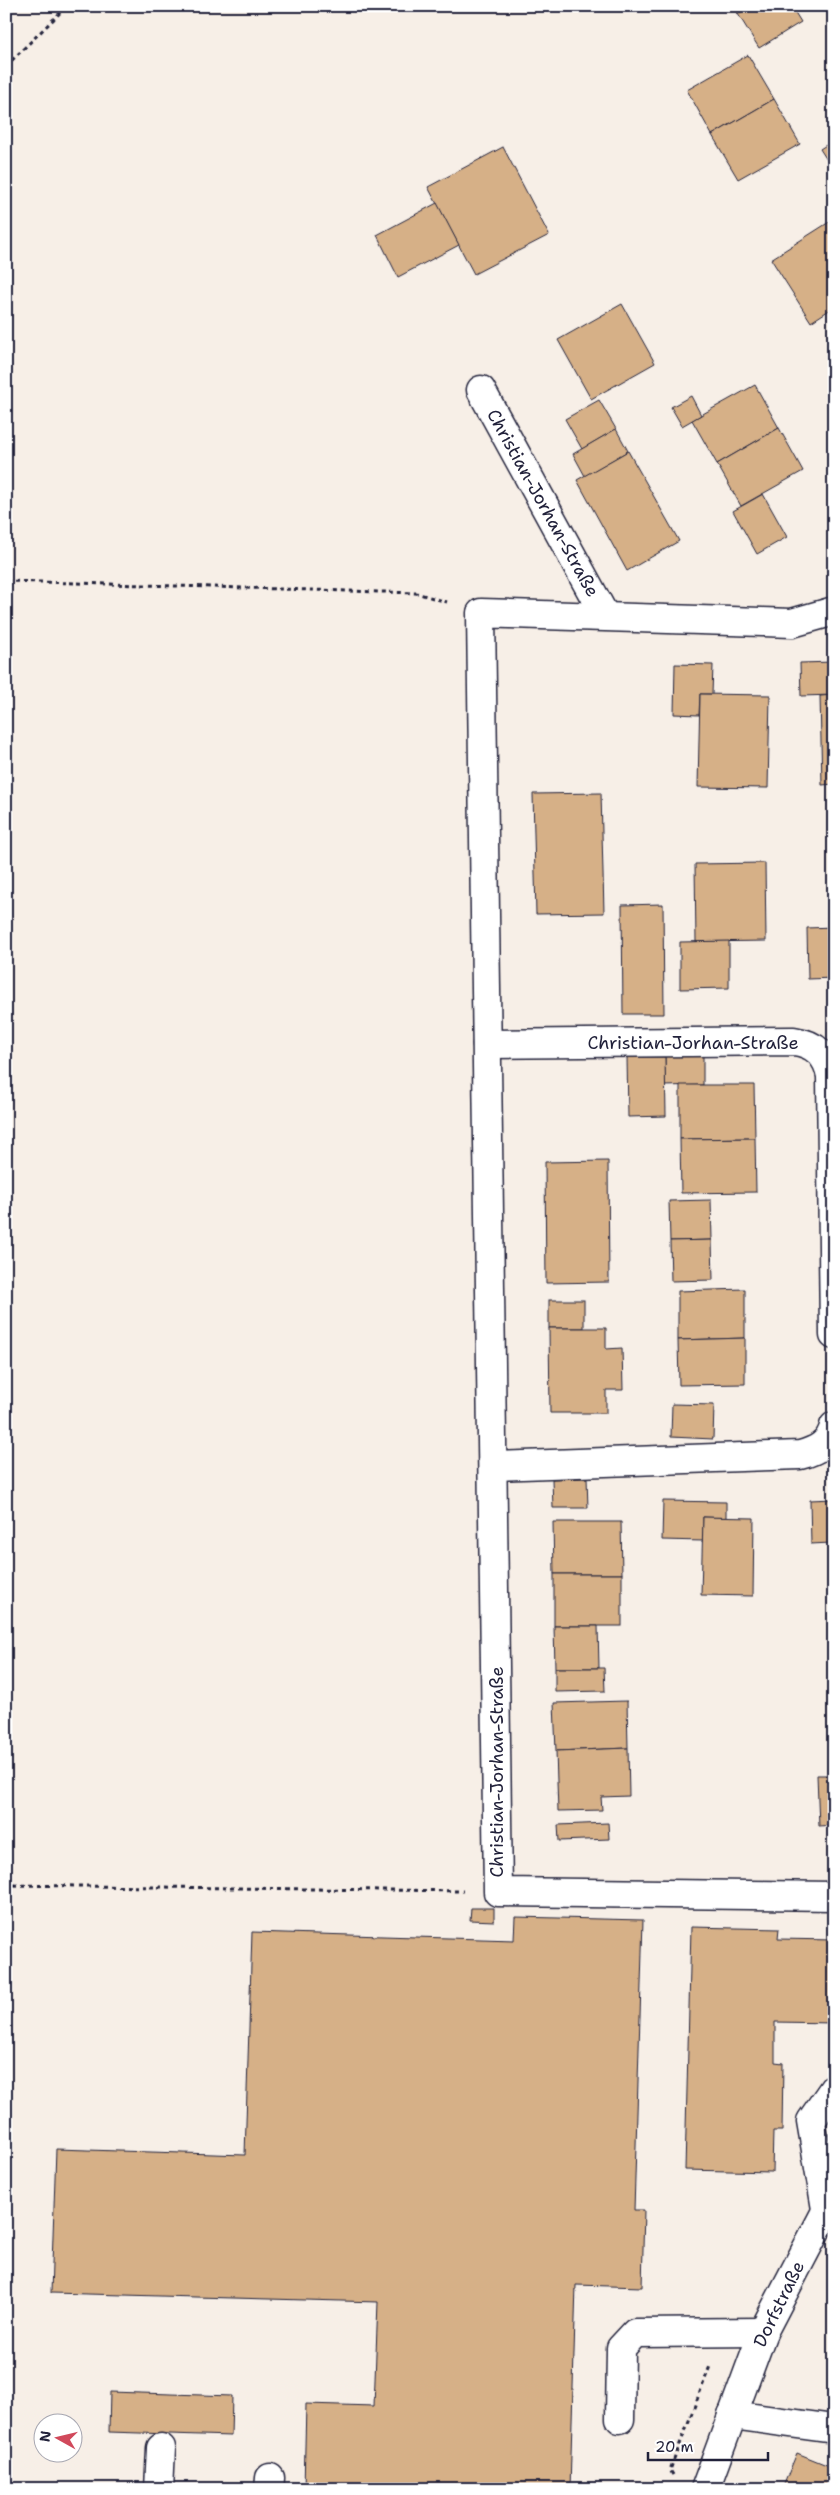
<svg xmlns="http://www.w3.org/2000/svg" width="840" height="2495" viewBox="0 0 840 2495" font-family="'Shantell Sans',sans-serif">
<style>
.building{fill:#d6b087;stroke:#22223b}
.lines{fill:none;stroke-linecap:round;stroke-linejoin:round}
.minor-casing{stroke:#22223b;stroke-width:31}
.path{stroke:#22223b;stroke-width:3;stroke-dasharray:4 4;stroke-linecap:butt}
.minor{stroke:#fff;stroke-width:28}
.labels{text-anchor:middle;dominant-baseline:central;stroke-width:4;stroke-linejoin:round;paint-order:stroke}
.street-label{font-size:18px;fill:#22223b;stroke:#fff}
</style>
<rect width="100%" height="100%" fill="#f7efe7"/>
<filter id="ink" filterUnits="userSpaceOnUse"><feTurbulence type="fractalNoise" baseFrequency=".02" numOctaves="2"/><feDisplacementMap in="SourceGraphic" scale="10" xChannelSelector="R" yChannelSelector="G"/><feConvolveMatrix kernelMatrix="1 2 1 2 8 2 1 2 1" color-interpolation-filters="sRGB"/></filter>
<g filter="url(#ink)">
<g class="building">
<path d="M733 6H751L738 14Z"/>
<path d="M751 6H791L801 22 759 48 738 14Z"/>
<path d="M748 55 774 99 712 135 687 90Z"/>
<path d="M774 99 800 144 738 179 712 135Z"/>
<path d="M834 140V171L820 149Z"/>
<path d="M503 147 549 235 474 274 428 187Z"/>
<path d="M437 203 459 245 398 277 377 235Z"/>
<path d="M834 219V307L811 322 771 259Z"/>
<path d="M622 304 655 363 591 399 558 340Z"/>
<path d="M755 385 779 428 717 464 692 420Z"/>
<path d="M691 396 701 415 682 426 671 407Z"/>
<path d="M599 400 616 429 582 449 565 419Z"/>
<path d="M779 428 803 471 741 506 717 464Z"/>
<path d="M616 429 628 451 585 476 573 454Z"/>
<path d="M628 451 679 541 627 571 577 480Z"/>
<path d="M763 494 787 537 757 554 733 511Z"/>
<path d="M834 662V695L801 696 800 663Z"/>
<path d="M675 664 713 665 712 694H700L699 715 674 714Z"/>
<path d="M700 694 770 695 768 788 698 787Z"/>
<path d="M834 695V784L822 785 820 696Z"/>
<path d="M601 793 604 913 536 914 533 794Z"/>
<path d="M765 863 766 941 696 942 695 864Z"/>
<path d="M663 904 664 1014H623L622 905Z"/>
<path d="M834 927V978L808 979 807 928Z"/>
<path d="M729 941V988L680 989V942Z"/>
<path d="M665 1050H703V1085L665 1086Z"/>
<path d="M627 1057H665L666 1116 628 1117Z"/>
<path d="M680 1085H754L755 1138 680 1139Z"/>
<path d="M755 1138 756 1192 681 1193 680 1139Z"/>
<path d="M608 1161 609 1282 546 1283 545 1162Z"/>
<path d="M711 1200 712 1240 670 1241 669 1201Z"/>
<path d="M712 1240 713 1280 671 1281 670 1241Z"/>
<path d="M745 1289V1338L678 1340V1291Z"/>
<rect x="549" y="1300" width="35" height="28"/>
<path d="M549 1328H606V1349L622 1348 623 1390H606V1413H550Z"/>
<path d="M745 1338V1384L679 1385 678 1340Z"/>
<path d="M672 1404 714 1405 713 1439 671 1437Z"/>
<path d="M587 1478 588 1508H553L552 1479Z"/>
<path d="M834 1499V1526H830L831 1543 811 1544 810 1500Z"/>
<path d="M663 1501 726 1502V1518L703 1517V1541L662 1540Z"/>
<path d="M703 1517 754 1518 753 1596 701 1595Z"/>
<path d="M553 1522H621L622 1574H554Z"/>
<path d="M830 1526H834V1611H833Z"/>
<rect x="554" y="1574" width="68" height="52"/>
<path d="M554 1626H598L599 1668H555Z"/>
<path d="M555 1668H604L605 1691 555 1692Z"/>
<path d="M627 1701 628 1748 556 1751 554 1703Z"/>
<path d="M628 1748 629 1796 601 1797 602 1810 558 1811 556 1751Z"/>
<path d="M817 1775H834V1825L819 1826Z"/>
<path d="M608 1823 609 1839 559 1841 558 1825Z"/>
<path d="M471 1908H494V1921L470 1920Z"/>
<path d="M515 1917 643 1920 634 2210H644L642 2287 576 2285 570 2489H304L306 2404 374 2406 378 2302 51 2293 56 2149 245 2155 252 1932 514 1940Z"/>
<path d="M691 1927 779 1929 778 1939 834 1940V2023L775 2022V2062L783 2063 782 2131H773L772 2172 685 2170Z"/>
<path d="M110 2392 232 2396 231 2436 109 2432Z"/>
<path d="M797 2453 834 2468V2489H782Z"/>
</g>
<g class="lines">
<g class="minor-casing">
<g id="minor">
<path d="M481 390 605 616"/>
<path d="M834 611 792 623 481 613C486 1039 495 1465 498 1892L834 1896"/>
<path d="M487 1044 794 1041C815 1044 827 1055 831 1076L834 1335"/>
<path d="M495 1466 800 1455C816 1451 830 1444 834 1426"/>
<path d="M826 2209 811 2121 834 2088"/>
<path d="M732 2415 834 2429"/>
<path d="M620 2419 621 2348 635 2333 763 2332"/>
<path d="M159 2489 161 2448"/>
<path d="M269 2489 270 2478"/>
<path d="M705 2489 763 2332 834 2196"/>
</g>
</g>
<g class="path">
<path d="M6 66 67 6"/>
<path d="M6 581 416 593 447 602"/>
<path d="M6 1885 463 1891"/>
<path d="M673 2475 670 2470 710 2366"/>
</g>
<use href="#minor" class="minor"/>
</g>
</g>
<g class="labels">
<g class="street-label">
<text transform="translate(543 503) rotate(61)">Christian-Jorhan-Straße</text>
<text x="693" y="1043">Christian-Jorhan-Straße</text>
<text transform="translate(497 1772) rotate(-90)">Christian-Jorhan-Straße</text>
<text transform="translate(779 2304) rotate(-64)">Dorfstraße</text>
</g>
</g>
<rect width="840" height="2495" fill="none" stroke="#fff" stroke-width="25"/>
<rect x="12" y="12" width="815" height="2470" fill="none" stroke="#22223b" stroke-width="2" filter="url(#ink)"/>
<g transform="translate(58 2438) rotate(278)"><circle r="24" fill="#ffffff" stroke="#a7a7b1"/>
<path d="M0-4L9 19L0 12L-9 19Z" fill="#d1495b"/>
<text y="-8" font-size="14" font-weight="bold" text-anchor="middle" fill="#22223b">N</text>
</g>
<path d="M648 2452v8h120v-8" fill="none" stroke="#22223b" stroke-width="2.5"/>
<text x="655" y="2452" font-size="15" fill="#22223b" stroke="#ffffff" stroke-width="4" paint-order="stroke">20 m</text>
</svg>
